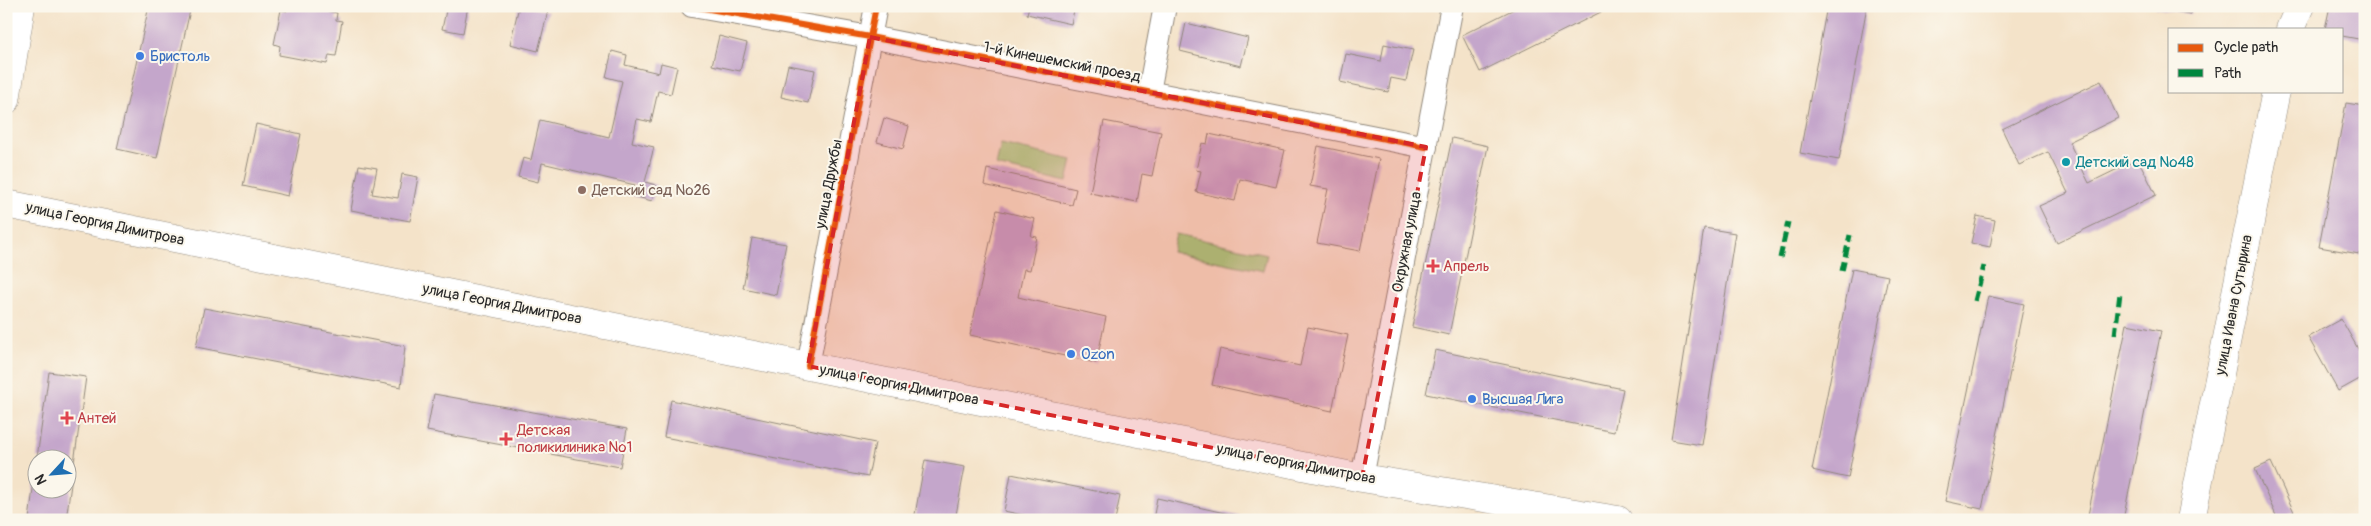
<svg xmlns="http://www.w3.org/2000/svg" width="2371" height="526" viewBox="0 0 2371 526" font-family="Pangolin,sans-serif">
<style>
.green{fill:#a2d382;stroke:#667f56}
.building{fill:#c4a6cb}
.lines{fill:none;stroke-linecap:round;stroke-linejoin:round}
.street-casing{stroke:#90877a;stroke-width:24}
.secondary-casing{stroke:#90877a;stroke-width:29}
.primary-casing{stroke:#90877a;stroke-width:29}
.street{stroke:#fff;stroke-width:22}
.secondary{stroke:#fff;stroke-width:28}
.primary{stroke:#fff;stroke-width:28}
.quiet{stroke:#00873e;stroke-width:5;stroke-dasharray:10 5;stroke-linecap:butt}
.cycleway-casing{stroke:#fbf7ec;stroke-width:9}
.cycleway{stroke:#e8590c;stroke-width:6}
.marked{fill:#d62828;fill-opacity:0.2;stroke:#d62828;stroke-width:4;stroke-dasharray:10 6;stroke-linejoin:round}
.shop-dot{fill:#3f7fe0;stroke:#fbf7ec;stroke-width:2}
.culture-dot{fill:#0f9aa8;stroke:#fbf7ec;stroke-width:2}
.education-dot{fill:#8d6e63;stroke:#fbf7ec;stroke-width:2}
.health-dot{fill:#e0444e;stroke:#fbf7ec;stroke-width:2}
.labels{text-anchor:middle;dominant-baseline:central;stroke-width:4;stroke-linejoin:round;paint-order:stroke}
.shop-label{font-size:15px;fill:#366cbe;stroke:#fbf7ec;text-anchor:start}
.street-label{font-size:15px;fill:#2b2b2b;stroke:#fbf7ec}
.culture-label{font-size:15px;fill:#0d838f;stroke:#fbf7ec;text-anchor:start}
.education-label{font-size:15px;fill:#785e54;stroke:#fbf7ec;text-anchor:start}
.health-label{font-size:15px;fill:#be3a42;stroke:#fbf7ec;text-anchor:start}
</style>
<rect width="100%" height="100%" fill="#fbf7ec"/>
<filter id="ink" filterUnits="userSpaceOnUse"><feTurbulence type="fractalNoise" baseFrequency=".02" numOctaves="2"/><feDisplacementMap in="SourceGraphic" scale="10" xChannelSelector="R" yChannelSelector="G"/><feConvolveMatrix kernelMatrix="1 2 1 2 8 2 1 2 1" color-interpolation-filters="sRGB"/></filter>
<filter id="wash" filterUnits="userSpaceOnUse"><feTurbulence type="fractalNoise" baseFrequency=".0096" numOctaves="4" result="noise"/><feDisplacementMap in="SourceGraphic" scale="20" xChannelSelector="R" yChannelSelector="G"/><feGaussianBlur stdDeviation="1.12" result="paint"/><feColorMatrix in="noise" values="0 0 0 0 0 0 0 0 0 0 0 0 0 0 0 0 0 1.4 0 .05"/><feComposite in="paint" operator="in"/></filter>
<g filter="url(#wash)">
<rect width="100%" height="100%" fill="#f4e3c9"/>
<g class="green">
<path d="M1001 144 1072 160 1067 182 996 166Z"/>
<path d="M1176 234 1267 254 1263 271 1172 252Z"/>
</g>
<g id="blocks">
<g class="building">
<path d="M149 6H191L157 158 117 149Z"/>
<path d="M288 6H301L337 13 336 20 342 21 336 56 329 55 327 64 279 55 280 46 274 44 281 10 287 11Z"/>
<path d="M447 6H468L463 33 442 29Z"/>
<path d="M519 6 548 11 538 51 510 44Z"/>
<path d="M982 6H994L993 10Z"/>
<path d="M1029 6H1075L1071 24 1027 14Z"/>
<path d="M1520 6H1613L1480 72 1462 35Z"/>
<path d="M1827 6H1867L1839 160 1800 153Z"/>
<path d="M2156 6H2192L2190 14 2156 8Z"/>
<path d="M2330 6H2365L2364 40 2342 36V29H2325Z"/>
<path d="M1186 23 1248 38 1241 66 1180 51Z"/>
<path d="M719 36 747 43 740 71 712 65Z"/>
<path d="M1384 44 1413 50 1406 81 1391 78 1388 92 1340 82 1346 54 1381 61Z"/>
<path d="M612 51 627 55 625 65 659 73 661 63 677 67 671 94 658 91 651 122 637 119 632 142 654 147 645 182 656 185 652 201 633 196 635 185 542 163 538 182 518 177 523 158 531 160 540 120 609 137 622 81 606 77Z"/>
<path d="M788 65 815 70 808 103 781 97Z"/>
<path d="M2101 81 2118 118 2069 142 2089 183 2138 159 2156 195 2057 243 2039 206 2068 193 2048 152 2019 165 2002 129Z"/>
<path d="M2346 103 2365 106V255L2319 247Z"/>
<path d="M884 118 909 126 903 149 877 142Z"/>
<path d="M1104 121 1161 132 1152 176 1142 174 1137 202 1090 193Z"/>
<path d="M256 124 301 134 288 196 243 186Z"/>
<path d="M1209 134 1285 150 1276 187 1240 179 1235 201 1196 192 1201 171 1196 170 1202 143 1207 144Z"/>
<path d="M1452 138 1488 146 1449 335 1412 327Z"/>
<path d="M1318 146 1379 159 1360 251 1317 243 1328 189 1310 186Z"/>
<path d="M359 165 377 168 372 194 398 198 402 174 418 177 410 221 351 210Z"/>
<path d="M987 169 1076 189 1072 205 984 185Z"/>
<path d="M997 210 1035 219 1031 236 1037 237 1030 270 1024 269 1018 297 1106 317 1096 363 970 335Z"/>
<path d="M1977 216 1995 220 1990 247 1971 243Z"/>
<path d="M1704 228 1735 233 1702 445 1671 440Z"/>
<path d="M752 238 786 244 776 295 743 288Z"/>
<path d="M1852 269 1888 276 1848 478 1812 470Z"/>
<path d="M1988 296 2024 304 1982 509 1945 501Z"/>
<path d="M204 308 405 346 401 387 196 347Z"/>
<path d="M2341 319 2365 361V376L2338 391 2308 337Z"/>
<path d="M2127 324 2161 331 2123 520H2087Z"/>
<path d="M1308 327 1348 335 1332 411 1212 385 1220 349 1300 366Z"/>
<path d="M1435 350 1623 389 1614 432 1426 394Z"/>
<path d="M49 372 86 377 66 520H29L36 465 38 488H68V458H37Z"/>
<path d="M434 394 627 429 620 467 427 431Z"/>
<path d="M671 400 875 443 868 477 664 437Z"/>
<path d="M925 460 965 467 955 520H914Z"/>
<path d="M2271 462 2294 512 2278 520 2255 469Z"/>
<path d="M1011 474 1120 496 1115 520H1046L1004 511Z"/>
<path d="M1157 498 1252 519V520H1153Z"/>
</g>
</g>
</g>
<g filter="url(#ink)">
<use href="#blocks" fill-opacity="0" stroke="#90877a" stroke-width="1"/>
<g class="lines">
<g class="street-casing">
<g id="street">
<path d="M692 6 870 37 1426 147"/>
<path d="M1149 92 1165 6"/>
<path d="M808 366 876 6"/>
<path d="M1362 478 1452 6"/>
</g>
</g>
<g class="secondary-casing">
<g id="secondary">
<path d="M2290 29 2300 6"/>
<path d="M6 204 1362 478 1618 520"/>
<path d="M2191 520 2276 91"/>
</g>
</g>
<g class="primary-casing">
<path id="primary" d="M6 100 21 6"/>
</g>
<use href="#street" class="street"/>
<use href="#secondary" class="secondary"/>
<use href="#primary" class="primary"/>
<g class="quiet">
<path d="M1780 258 1788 222"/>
<path d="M1842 271 1850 235"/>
<path d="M1975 301 1984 266"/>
<path d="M2115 335 2120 293"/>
</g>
<g class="cycleway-casing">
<g id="cycleway">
<path d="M692 6 870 37 1426 147"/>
<path d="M808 366 876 6"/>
</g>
</g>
<use href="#cycleway" class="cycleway"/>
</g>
</g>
<path class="marked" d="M870 37 1426 147 1362 478 808 366Z"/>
<g class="shop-dot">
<circle cx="140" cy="56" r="5"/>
<circle cx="1071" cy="354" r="5"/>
<circle cx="1472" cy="399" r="5"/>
</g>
<circle class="culture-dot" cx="2066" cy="162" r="5"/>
<circle class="education-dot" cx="582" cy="190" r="5"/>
<g class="health-dot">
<path d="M1430.5 258.5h5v5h5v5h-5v5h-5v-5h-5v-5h5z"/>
<path d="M64.5 410.5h5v5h5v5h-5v5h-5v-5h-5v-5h5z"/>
<path d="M503.5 431.5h5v5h5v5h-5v5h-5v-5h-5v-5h5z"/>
</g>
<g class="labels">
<g class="shop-label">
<text x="150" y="56">Бристоль</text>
<text x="1081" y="354">Ozon</text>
<text x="1482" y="399">Высшая Лига</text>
</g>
<g class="street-label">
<text transform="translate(1062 62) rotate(11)">1-й Кинешемский проезд</text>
<text transform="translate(829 184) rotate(-79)">улица Дружбы</text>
<text transform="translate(105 224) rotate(12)">улица Георгия Димитрова</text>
<text transform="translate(1407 242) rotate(-79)">Окружная улица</text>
<text transform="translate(502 304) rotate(11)">улица Георгия Димитрова</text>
<text transform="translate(2234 305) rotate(-79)">улица Ивана Сутырина</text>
<text transform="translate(899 385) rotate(11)">улица Георгия Димитрова</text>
<text transform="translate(1296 464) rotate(11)">улица Георгия Димитрова</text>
</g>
<g class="culture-label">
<text x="2076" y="162">Детский сад №48</text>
</g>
<g class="education-label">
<text x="592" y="190">Детский сад №26</text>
</g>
<g class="health-label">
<text x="1443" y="266">Апрель</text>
<text x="77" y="418">Антей</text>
<text x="517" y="430">Детская<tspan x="517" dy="17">поликилиника №1</tspan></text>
</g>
</g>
<rect width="2371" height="526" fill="none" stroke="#fbf7ec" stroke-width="25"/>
<rect x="2168" y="28" width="175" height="65" fill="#fbf7ec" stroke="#a8a59f"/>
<rect x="2178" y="44" width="25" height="8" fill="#e8590c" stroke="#a8a59f"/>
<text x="2214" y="52" font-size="15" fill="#2b2b2b">Cycle path</text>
<rect x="2178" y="69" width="25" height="8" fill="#00873e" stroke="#a8a59f"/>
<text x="2214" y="78" font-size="15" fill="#2b2b2b">Path</text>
<g transform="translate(52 474) rotate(244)"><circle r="24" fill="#fbf7ec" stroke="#a8a59f"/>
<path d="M0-4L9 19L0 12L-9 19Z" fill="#1f6fb2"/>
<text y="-8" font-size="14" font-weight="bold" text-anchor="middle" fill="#2b2b2b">N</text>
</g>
</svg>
